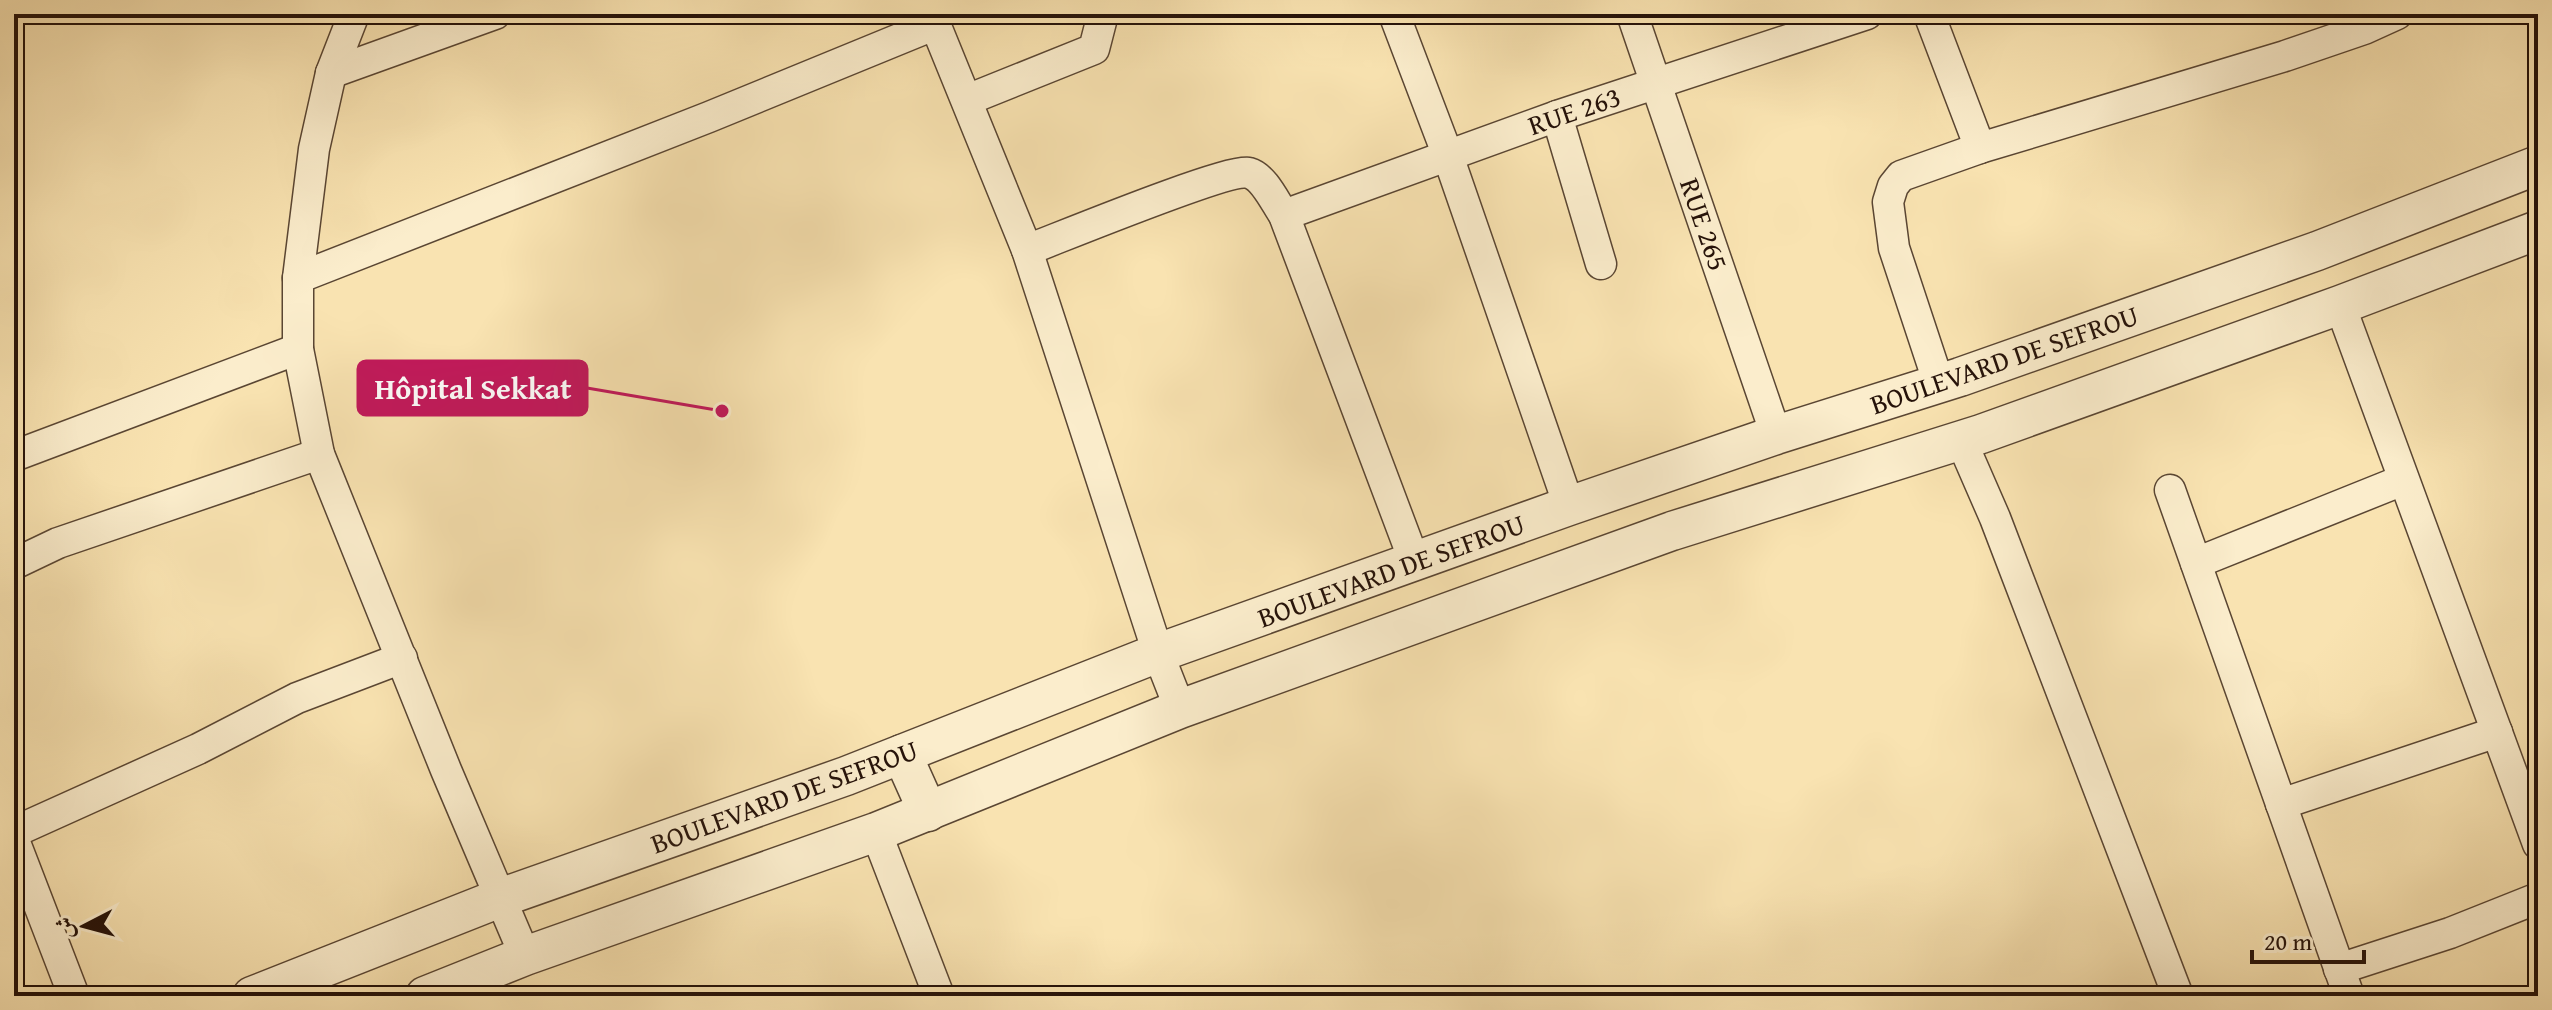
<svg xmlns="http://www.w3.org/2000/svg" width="2552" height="1010" viewBox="0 0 2552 1010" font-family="'Gentium Book Plus',Amiri,serif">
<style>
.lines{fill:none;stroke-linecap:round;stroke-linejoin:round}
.minor-casing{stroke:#5a4633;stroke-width:33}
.tertiary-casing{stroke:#5a4633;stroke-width:41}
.minor{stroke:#fbedcc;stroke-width:30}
.tertiary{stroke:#fbedcc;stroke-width:38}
.labels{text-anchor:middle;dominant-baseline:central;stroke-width:8;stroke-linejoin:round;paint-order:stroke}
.street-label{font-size:28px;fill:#251209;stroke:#fbedcc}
.leader{fill:none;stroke:#c2185b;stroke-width:3}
.callout-dot{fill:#c2185b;stroke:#fbedcc;stroke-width:3}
.callout{fill:#c2185b;stroke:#c2185b;stroke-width:3}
.callout-label{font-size:30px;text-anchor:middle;font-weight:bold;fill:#fff}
</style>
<rect width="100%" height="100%" fill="#f9e3b1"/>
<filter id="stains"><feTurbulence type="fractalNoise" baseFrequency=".0025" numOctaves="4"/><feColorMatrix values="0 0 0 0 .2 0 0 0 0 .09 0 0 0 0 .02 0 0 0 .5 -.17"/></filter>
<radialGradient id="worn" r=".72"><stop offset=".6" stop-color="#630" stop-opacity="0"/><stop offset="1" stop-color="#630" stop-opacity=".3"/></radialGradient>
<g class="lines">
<g class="minor-casing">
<g id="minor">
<path d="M354 14 331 73 314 149 298 278V349L319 454 446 770 525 956"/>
<path d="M931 14 1027 250 1158 653 1180 709"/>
<path d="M1394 14 1448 156 1569 506"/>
<path d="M1632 14 1776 435"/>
<path d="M1929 14 1980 148"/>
<path d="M331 73 495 14"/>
<path d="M967 100 1094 49 1103 14"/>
<path d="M1557 116 1601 264"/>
<path d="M1284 215 1557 116 1867 14"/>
<path d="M1027 250C1059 238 1228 168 1249 173 1264 177 1275 202 1284 215L1415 563"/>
<path d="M298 278 709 117 936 24"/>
<path d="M2340 305 2538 844"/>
<path d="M1939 384 1894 248 1888 202 1893 186 1901 176 1980 148 2285 56 2364 29 2397 14"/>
<path d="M1961 440 1995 518 2178 996"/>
<path d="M14 456 298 349"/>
<path d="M2170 490 2349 996"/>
<path d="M2196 563 2403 480"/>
<path d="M14 564 58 543 319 454"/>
<path d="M2281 804 2497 732"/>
<path d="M14 832 198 749 297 698 402 658"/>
<path d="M876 832 939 996"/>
<path d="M14 840 74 996"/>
<path d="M2339 969 2450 933 2538 898"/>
</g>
</g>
<g class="tertiary-casing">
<g id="tertiary">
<path d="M902 754 928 812"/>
<path d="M252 996 500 898 846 776 1158 653 1569 506 1776 435 1960 377 2317 251 2538 165"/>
<path d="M425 996 525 956 876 832 1180 709 1672 531 1981 434 2340 305 2538 230"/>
</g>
</g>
<use href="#minor" class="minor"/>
<use href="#tertiary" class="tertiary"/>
</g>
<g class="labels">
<g class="street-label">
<text transform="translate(1574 110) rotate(-19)">RUE 263</text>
<text transform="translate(1705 224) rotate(71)">RUE 265</text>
<text transform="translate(2004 359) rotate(-19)">BOULEVARD DE SEFROU</text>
<text transform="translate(1391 570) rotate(-20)">BOULEVARD DE SEFROU</text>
<text transform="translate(784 796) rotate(-20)">BOULEVARD DE SEFROU</text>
</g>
</g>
<path class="leader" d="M722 411L587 388"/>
<circle class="callout-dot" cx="722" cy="411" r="8"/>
<rect class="callout" x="358" y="361" width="229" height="54" rx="8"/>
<g class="callout-label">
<text x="473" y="399">Hôpital Sekkat</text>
</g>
<rect width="2552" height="1010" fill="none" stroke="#f9e3b1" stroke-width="48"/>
<rect x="16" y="16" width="2520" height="978" fill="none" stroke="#251209" stroke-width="4"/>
<rect x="24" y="24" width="2504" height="962" fill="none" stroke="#251209" stroke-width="2"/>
<g transform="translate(84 926) rotate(264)" stroke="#fbedcc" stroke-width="6" paint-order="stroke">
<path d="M0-6L14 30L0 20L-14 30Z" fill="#251209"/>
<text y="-12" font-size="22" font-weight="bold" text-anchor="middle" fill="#251209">ش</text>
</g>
<path d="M2252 950v12h112v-12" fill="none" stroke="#251209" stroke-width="4"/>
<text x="2264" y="950" font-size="24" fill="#251209" stroke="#fbedcc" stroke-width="6" paint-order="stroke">20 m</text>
<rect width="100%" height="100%" filter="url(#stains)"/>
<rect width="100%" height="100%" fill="url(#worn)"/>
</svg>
